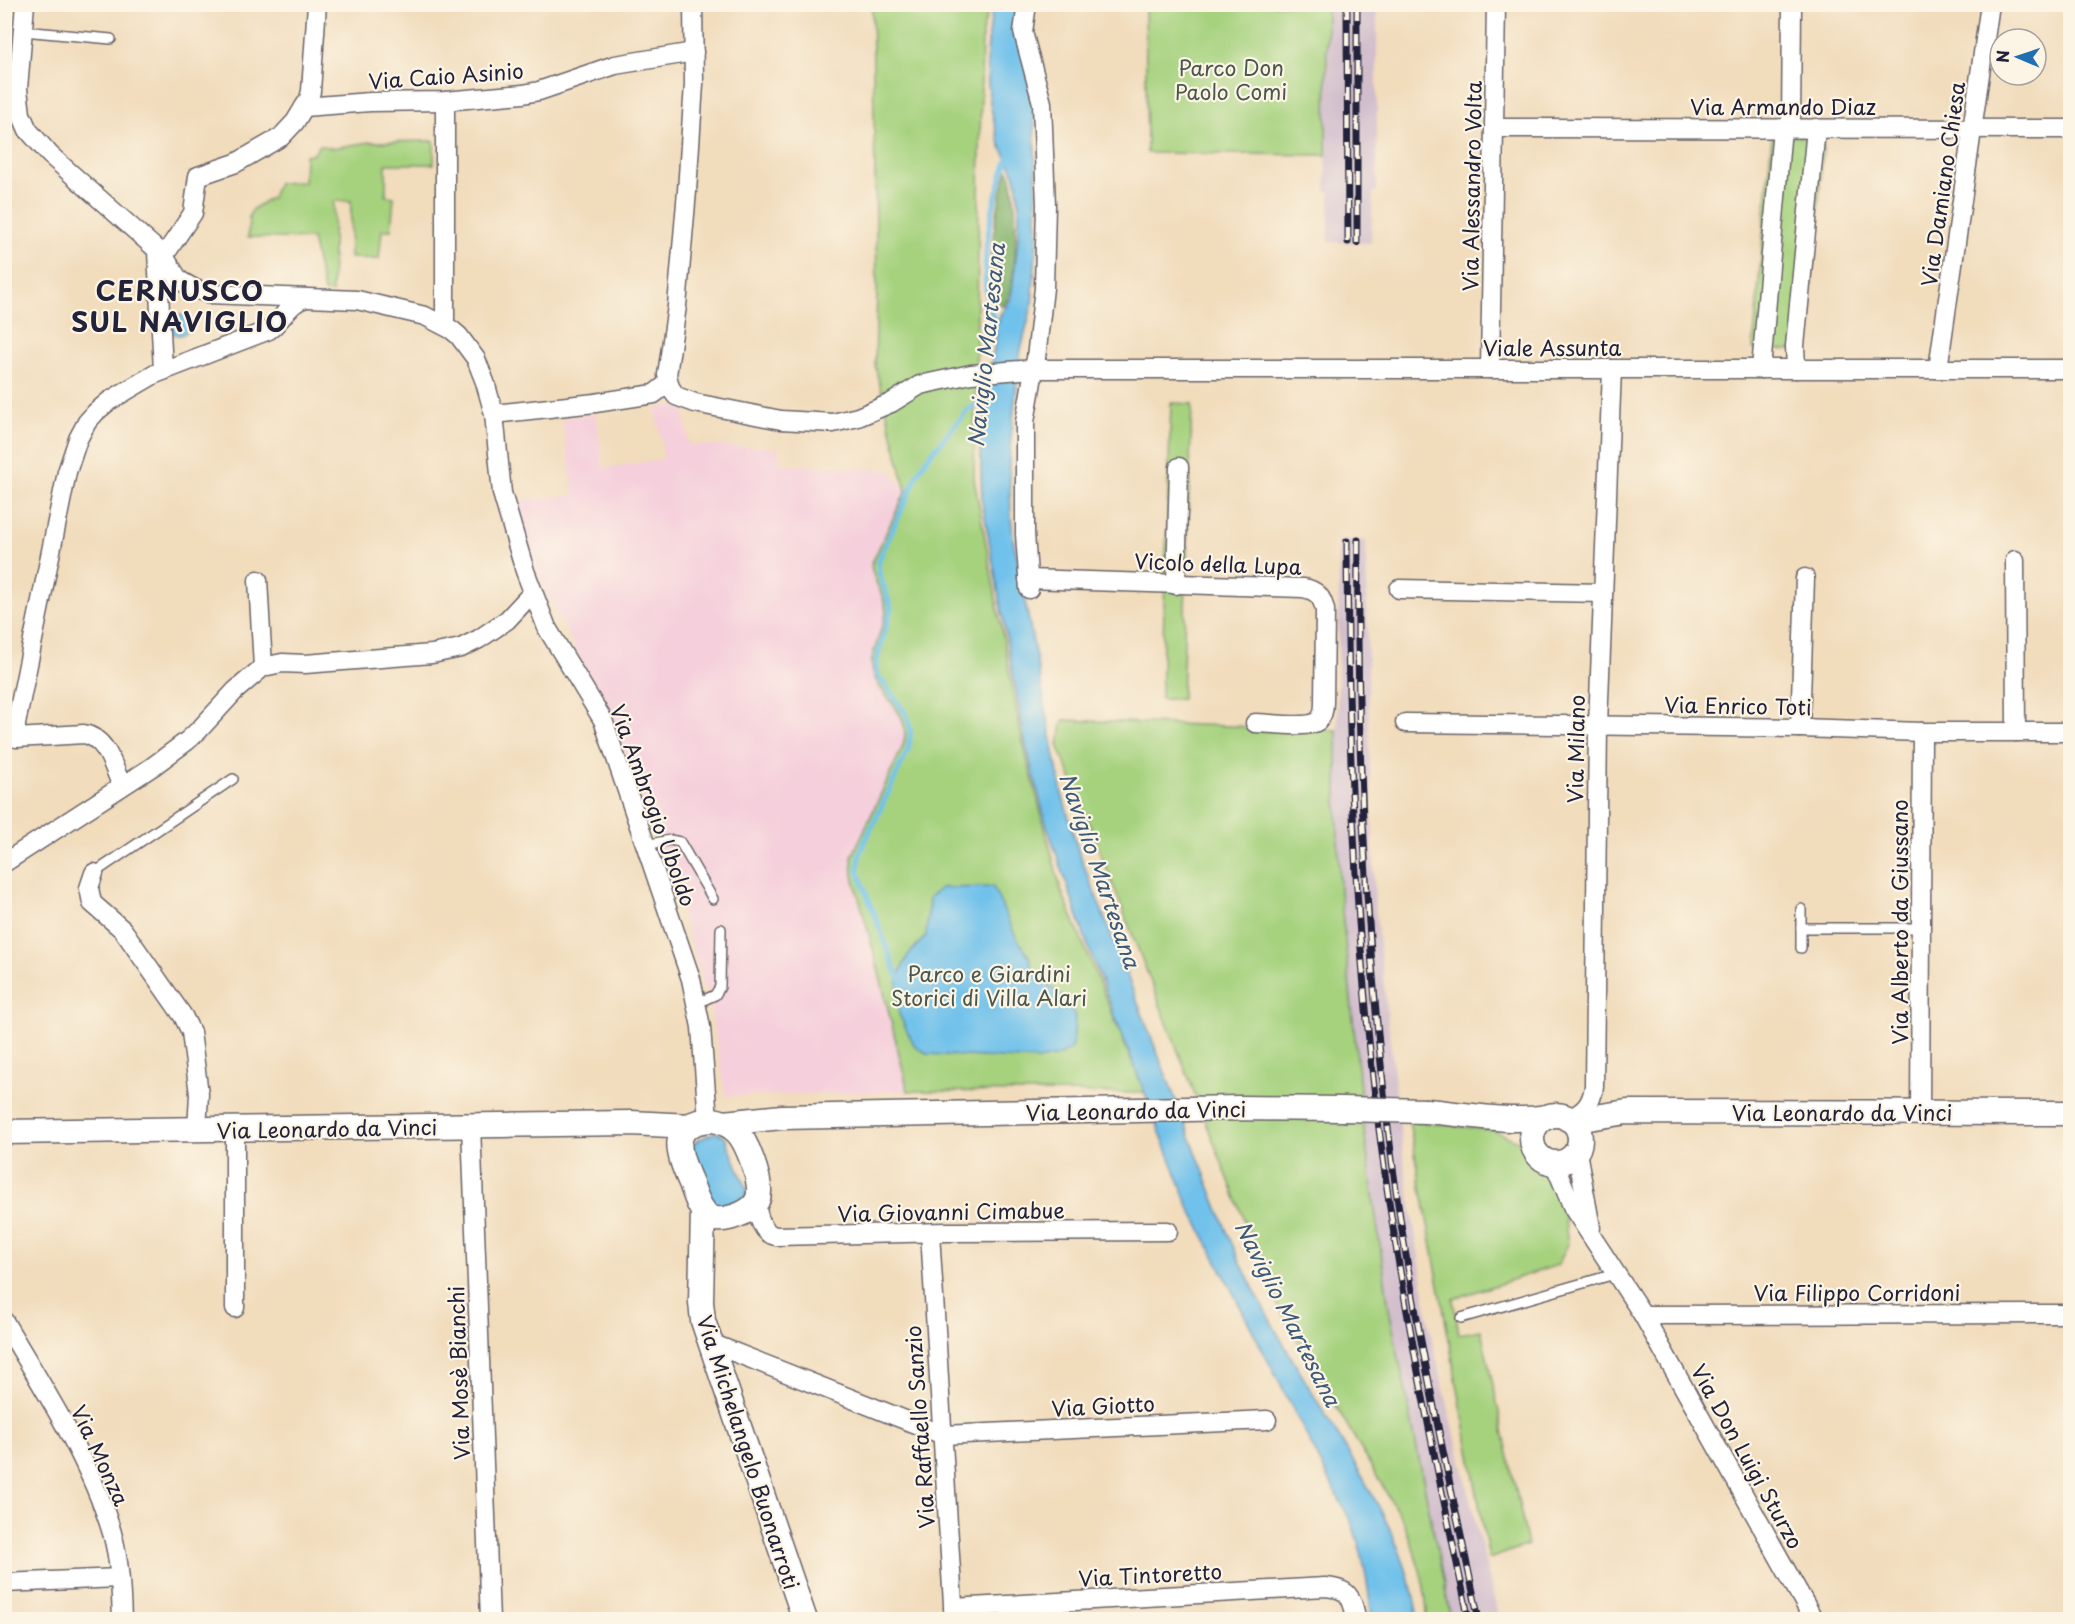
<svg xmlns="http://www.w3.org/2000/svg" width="2075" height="1624" viewBox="0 0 2075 1624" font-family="'Playpen Sans',sans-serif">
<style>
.built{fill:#f5cfdb}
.industrial{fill:#d1bdcc}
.green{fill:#a6d27e;stroke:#647a5c;stroke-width:1.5}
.forest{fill:#84b46d;stroke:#536b54;stroke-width:1.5}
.water{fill:#6fc1eb;stroke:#487293;stroke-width:1.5}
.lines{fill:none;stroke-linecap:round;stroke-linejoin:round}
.stream{stroke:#6fc1eb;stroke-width:5}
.lane-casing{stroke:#6a6368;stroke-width:12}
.street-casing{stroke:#6a6368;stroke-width:21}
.secondary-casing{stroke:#6a6368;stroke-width:27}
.lane{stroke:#fff;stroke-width:9}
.street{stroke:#fff;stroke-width:18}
.secondary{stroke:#fff;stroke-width:24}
.rail-casing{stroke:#22223b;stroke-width:7}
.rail{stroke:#fcf5e5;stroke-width:4.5;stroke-dasharray:14;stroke-linecap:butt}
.secondary-bridge-casing{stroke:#6a6368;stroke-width:27;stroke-linecap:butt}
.secondary-bridge{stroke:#fff;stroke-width:24}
.labels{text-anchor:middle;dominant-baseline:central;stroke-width:4.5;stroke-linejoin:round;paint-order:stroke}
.park-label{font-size:21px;fill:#4a574f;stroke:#fcf5e5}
.street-label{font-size:21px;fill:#22223b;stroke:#fcf5e5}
.water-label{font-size:22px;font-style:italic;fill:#3d5a79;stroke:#fcf5e5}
.district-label{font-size:27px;font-weight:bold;letter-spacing:1.5px;fill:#22223b;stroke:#fcf5e5}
</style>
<rect width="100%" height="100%" fill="#fcf5e5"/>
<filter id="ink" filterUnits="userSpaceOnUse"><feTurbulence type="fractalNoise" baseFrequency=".0167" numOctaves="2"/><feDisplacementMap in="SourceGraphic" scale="12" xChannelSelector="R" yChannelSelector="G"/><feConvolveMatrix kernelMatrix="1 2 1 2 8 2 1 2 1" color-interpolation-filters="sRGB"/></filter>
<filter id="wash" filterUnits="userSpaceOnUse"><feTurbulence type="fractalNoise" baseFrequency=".008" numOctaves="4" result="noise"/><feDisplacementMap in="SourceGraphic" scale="24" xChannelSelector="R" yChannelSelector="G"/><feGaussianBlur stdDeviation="1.35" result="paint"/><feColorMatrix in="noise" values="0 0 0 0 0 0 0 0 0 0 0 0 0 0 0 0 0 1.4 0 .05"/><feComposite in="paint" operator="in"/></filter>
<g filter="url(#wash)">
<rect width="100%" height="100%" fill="#f1dcbc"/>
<path class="built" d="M683 405 689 445 779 448V464L889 470 906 491 872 559 873 574 886 607V613L872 659 875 681 901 713 905 723 906 739 852 857 851 867 908 1091 726 1096 709 999 649 814 608 708 587 672 550 599H547L531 546 524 547 511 501 574 495 562 419 596 414 603 468 664 459 656 408Z"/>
<g class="industrial">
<path d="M1327 5H1377V191L1373 192 1371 243 1329 242 1330 191H1326Z"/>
<path d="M1366 540 1369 732 1375 906 1403 1154 1431 1335 1499 1619H1451L1389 1309 1365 1138 1340 891 1337 809 1339 541Z"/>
</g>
<g class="green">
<path d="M872 5H990L982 32 974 479 1022 739 1061 890 1145 1093 908 1091 876 960 853 876 852 857 903 746C915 706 869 696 872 659L886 613C886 596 873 582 871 565L906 491 875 365 877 289Z"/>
<path d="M1145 5H1327L1326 155 1147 153Z"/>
<path d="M1772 136 1824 137 1806 350 1753 349Z"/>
<path d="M434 141V164H386V196L394 197 391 230H382L379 259 350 258 351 201H334L332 293 324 292 312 239 248 237 249 216 253 209 272 197 278 183 304 182 305 155 314 154 319 145 332 148 370 142Z"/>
<path d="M1171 403 1192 404 1182 699H1161Z"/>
<path d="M1063 720 1337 730V809L1340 891 1365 1138 1389 1309 1451 1619H1427C1427 1584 1416 1556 1404 1523L1278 1306 1058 745Z"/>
<path d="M1409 1121 1493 1130 1520 1142 1552 1176 1563 1205 1568 1244 1558 1265 1453 1299 1459 1334 1481 1330 1528 1545 1489 1559Z"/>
</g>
<path class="forest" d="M1008 170C1019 190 1019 293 1003 306 978 296 999 191 1008 170Z"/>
<g class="water">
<path d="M994 5H1023L1034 105 1037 238 1032 305 1020 354 1011 437 1009 466 1011 515 1013 538 1062 794 1078 850 1230 1239C1259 1306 1298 1369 1336 1432 1371 1491 1408 1550 1418 1619H1372C1368 1586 1364 1554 1351 1522L1189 1207 1089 949 1046 823 1025 742 982 501 980 440 982 416 1000 315 1010 300 1012 291C1016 255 1024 214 1015 177 1012 166 1004 155 1000 144 985 98 983 52 994 5Z"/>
<circle cx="179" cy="325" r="10"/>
<path d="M993 887 1016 937 1029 956 1033 971 1065 999 1075 1015 1074 1035 1071 1049 1058 1056 1038 1060 928 1054 915 1046 908 1033 899 1014 897 989 898 977 908 955 926 936 929 898 941 888Z"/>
<path d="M716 1132 725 1137 748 1192C740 1206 724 1214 712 1201L692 1152 693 1144 700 1139Z"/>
</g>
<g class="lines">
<g class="stream">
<path d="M999 331C996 324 992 316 990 309 977 266 993 196 1009 156"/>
<path d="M901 981 898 977 858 871 860 852 908 750C911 736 912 724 904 711L876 673V662L891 608 879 573 878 562 919 471 928 457 968 410 978 404H990"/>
</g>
</g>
</g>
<g filter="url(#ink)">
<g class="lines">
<g class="lane-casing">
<g id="lane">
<path d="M23 31 111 39"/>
<path d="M646 845 670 840 680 842 713 899"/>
<path d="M94 873 233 779"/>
<path d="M1801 928H1921"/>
<path d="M1801 948V909"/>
<path d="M697 1003 715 995 720 987 721 929"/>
<path d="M1461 1318 1615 1274"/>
</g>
</g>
<g class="street-casing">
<g id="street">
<path d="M25 4 18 89 21 114 28 130 50 155 164 256 179 280 195 289 210 294 357 300 425 316 452 330 459 336 476 359 485 382 494 414 502 493 525 571 547 628 603 720 691 979 701 1027 708 1120"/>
<path d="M693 4 694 84 687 191 677 306 667 375 670 387 676 396 695 403 781 420 833 423 858 417 891 403 920 385 971 374 1033 369H2070"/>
<path d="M1027 4 1023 32 1042 103 1046 205 1044 288 1036 358 1025 422V534L1029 589"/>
<path d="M304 107 370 102 445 101 523 94 539 91 615 65 694 52"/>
<path d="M1495 128 2070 129"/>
<path d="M1791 128 1792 4"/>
<path d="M157 251 163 371"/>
<path d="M164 256 193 213 198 176 236 163 281 137 295 122 309 99 311 91 317 4"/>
<path d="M445 325V101"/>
<path d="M1490 369 1496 4"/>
<path d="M1761 369 1782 128"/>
<path d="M1796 369 1795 346 1816 128"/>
<path d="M1938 369 1990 4"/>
<path d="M494 414 595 403 654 394 668 383"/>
<path d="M2015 560 2016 732"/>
<path d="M1028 579 1303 588C1317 590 1322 597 1325 610L1324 703C1324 710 1322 717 1318 721 1308 729 1269 723 1255 723"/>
<path d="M258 580 263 667"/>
<path d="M1176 585 1179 467"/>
<path d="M1399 589 1603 593"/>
<path d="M1405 723 1800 728 1922 732H2070"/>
<path d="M1800 728 1805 578"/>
<path d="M122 786C113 767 107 738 84 734L16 738V724L67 472 78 439 87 422 96 412 109 401 155 374 269 330C283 320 289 302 306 298"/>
<path d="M4 863 152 767 187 741 199 730 235 691 263 667 282 663 305 664 432 654 461 648 479 639 507 620 533 592"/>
<path d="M94 873 89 888 92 903 123 930 183 1016 191 1032 199 1094 197 1130"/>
<path d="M1920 1112 1922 732"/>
<path d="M1568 1119C1585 1112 1592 1103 1594 1086L1598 725 1612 369"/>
<path d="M471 1126 490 1620"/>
<path d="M235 1130V1308"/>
<path d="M1577 1152 1591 1228"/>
<path d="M1554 1163 1573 1208 1643 1315 1814 1620"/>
<path d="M756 1204C758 1216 762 1234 776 1236L947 1232 1168 1231"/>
<path d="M930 1233 954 1620"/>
<path d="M1643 1315 2070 1314"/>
<path d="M4 1321C43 1388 90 1459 112 1533 120 1561 121 1591 122 1620"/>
<path d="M711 1343 943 1435 1267 1420"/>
<path d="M4 1583 119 1578"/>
<path d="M953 1608 1325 1587C1351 1589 1351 1597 1357 1620"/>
</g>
</g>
<g class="secondary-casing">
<g id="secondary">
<path d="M1426 1111C1467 1114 1506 1123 1547 1117"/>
<circle cx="1556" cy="1139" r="24"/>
<path d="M1568 1119 1589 1118 1627 1112 2070 1113"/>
<path d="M713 1120C721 1121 731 1126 737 1132 747 1142 760 1178 759 1192 759 1198 756 1204 751 1208 742 1215 719 1224 708 1216 699 1209 695 1194 691 1183 678 1154 666 1122 713 1120Z"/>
<path d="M724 1123 782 1117 1238 1108 1343 1109"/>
<path d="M4 1132 631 1123 690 1126"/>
<path d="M703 1210 701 1302 703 1321 805 1620"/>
</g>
</g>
<use href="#lane" class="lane"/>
<use href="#street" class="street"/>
<use href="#secondary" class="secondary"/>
<g class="rail-casing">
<g id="rail">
<path d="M1347 4 1348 242"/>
<path d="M1357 243V4"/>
<path d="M1358 540C1356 751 1366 959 1393 1168 1413 1320 1447 1470 1479 1620"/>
<path d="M1347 541C1348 723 1353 905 1374 1087 1394 1266 1431 1443 1469 1620"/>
</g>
</g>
<use href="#rail" class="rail"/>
<g class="secondary-bridge-casing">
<path id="secondary-bridge" d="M1343 1109 1426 1111"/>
</g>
<use href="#secondary-bridge" class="secondary-bridge"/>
</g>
</g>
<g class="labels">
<g class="park-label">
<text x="1231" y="67">Parco Don<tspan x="1231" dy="24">Paolo Comi</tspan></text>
<text x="989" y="973">Parco e Giardini<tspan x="989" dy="24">Storici di Villa Alari</tspan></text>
</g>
<g class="street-label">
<text transform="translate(446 75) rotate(-4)">Via Caio Asinio</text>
<text x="1783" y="106">Via Armando Diaz</text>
<text transform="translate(1942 184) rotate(-82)">Via Damiano Chiesa</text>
<text transform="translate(1471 186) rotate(-89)">Via Alessandro Volta</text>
<text x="1552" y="347">Viale Assunta</text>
<text transform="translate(1218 563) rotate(2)">Vicolo della Lupa</text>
<text transform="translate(1738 705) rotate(1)">Via Enrico Toti</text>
<text transform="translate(1575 749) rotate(-89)">Via Milano</text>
<text transform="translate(654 805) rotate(70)">Via Ambrogio Uboldo</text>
<text transform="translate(1899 922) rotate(-90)">Via Alberto da Giussano</text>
<text transform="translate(1136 1110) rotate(-1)">Via Leonardo da Vinci</text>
<text x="1842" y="1112">Via Leonardo da Vinci</text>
<text transform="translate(327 1128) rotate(-1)">Via Leonardo da Vinci</text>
<text transform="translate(951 1211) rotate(-1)">Via Giovanni Cimabue</text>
<text x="1857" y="1292">Via Filippo Corridoni</text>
<text transform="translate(458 1373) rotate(-92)">Via Mosè Bianchi</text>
<text transform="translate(1103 1405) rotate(-3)">Via Giotto</text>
<text transform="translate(919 1427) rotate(-94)">Via Raffaello Sanzio</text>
<text transform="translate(749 1452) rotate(72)">Via Michelangelo Buonarroti</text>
<text transform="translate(101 1455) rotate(65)">Via Monza</text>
<text transform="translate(1748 1456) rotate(61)">Via Don Luigi Sturzo</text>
<text transform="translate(1150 1574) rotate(-3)">Via Tintoretto</text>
</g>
<g class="water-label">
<text transform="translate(985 345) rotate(-84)">Naviglio Martesana</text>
<text transform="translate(1101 870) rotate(71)">Naviglio Martesana</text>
<text transform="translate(1289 1313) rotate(63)">Naviglio Martesana</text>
</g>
<g class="district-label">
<text x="180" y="289">CERNUSCO<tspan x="180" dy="31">SUL NAVIGLIO</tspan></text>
</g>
</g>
<rect width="2075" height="1624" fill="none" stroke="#fcf5e5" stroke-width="24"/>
<g transform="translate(2018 57) rotate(272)"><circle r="28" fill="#fcf5e5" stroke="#a5a1a1" stroke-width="1.5"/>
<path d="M0-4.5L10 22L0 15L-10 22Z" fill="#1f6fb2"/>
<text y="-9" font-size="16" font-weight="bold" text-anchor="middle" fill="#22223b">N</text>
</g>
</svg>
